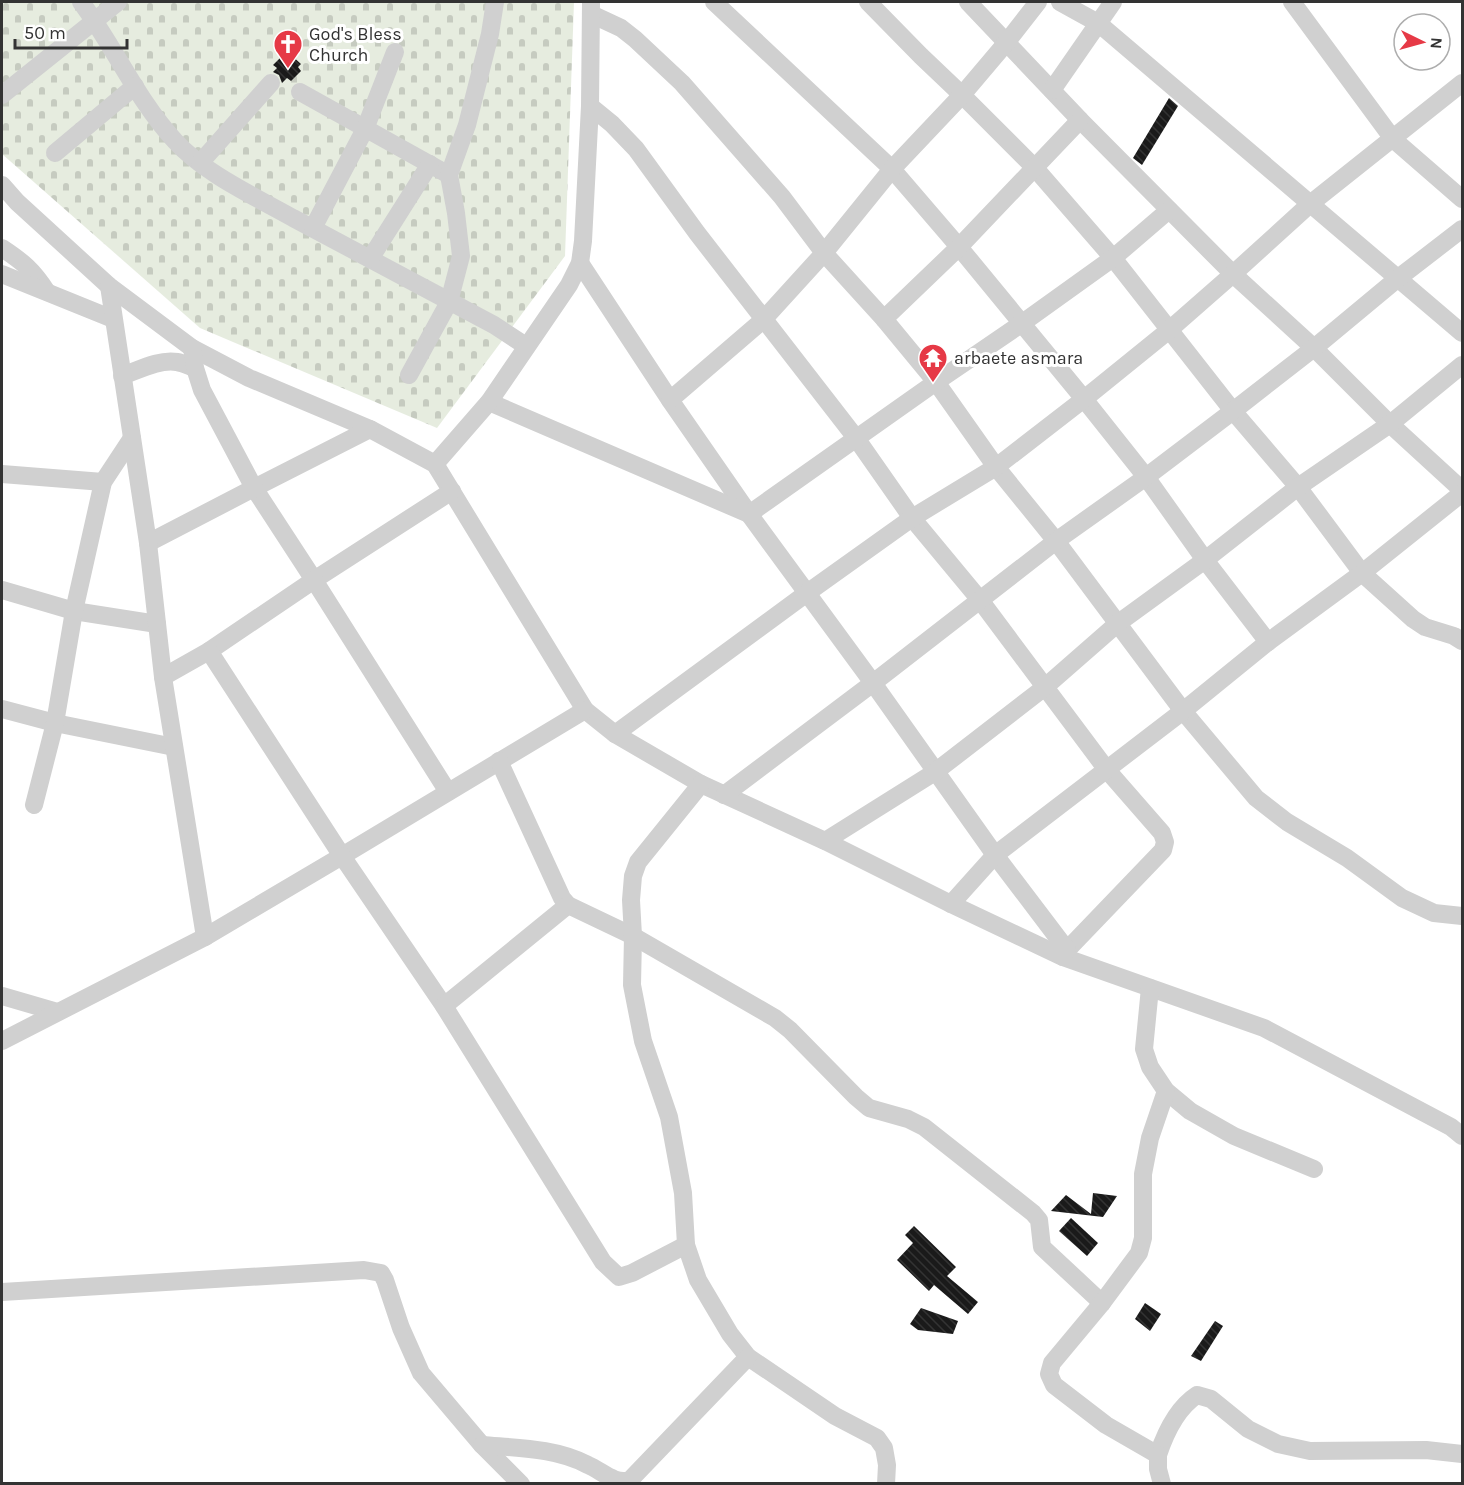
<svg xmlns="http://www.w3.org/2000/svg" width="1464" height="1485" viewBox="0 0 1464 1485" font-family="Karla,sans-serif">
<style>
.cemetery{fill:url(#cemetery-stones)}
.building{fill:url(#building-back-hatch)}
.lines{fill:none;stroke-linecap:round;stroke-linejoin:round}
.minor{stroke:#d0d0d0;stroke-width:18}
.labels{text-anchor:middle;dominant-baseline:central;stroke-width:6;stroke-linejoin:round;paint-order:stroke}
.poi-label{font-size:18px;fill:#333;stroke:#fff;text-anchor:start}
</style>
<defs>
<pattern id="cemetery-stones" width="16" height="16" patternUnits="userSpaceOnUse" patternTransform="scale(1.5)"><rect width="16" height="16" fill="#e6ecdf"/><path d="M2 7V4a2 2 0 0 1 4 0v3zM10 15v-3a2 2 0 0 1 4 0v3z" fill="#c6cbc0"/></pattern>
<pattern id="building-back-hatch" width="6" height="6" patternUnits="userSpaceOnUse" patternTransform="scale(1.5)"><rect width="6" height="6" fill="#1a1a1a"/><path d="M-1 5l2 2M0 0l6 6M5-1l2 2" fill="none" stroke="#333"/></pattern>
</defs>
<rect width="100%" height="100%" fill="#fff"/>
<path class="cemetery" d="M2 2H574L565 256 437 428 200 328 2 154Z"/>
<g class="building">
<path d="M284 54 287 57 290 54 301 64 298 67 301 71 291 81 287 78 282 83 279 75 273 72 277 68 273 65Z"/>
<path d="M1169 98 1178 106 1142 165 1133 158Z"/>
<path d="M1093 1193 1117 1196 1103 1217 1051 1211 1066 1195 1091 1214Z"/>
<path d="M1071 1218 1098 1243 1087 1256 1059 1231Z"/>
<path d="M914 1226 956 1267 947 1276 978 1302 968 1314 934 1285 929 1291 897 1260 913 1243 905 1235Z"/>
<path d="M1145 1303 1161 1314 1150 1331 1135 1319Z"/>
<path d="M921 1308 958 1321 953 1334 918 1330 910 1324Z"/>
<path d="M1215 1321 1223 1326 1201 1361 1191 1356Z"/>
</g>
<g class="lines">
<g class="minor">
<path d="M81 2C114 46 137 100 175 141 205 174 254 196 293 218 360 254 427 290 494 325L526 346"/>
<path d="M714 2 892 169 959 247 1084 399 1146 477 1205 560 1268 642"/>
<path d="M868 2 921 56 962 95 1034 167 1113 258 1233 411 1298 487 1362 573 1413 619 1425 627 1454 636 1462 641"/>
<path d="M968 2 1080 120 1233 274 1314 348 1390 424 1462 490"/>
<path d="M1060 2 1098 23 1462 333"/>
<path d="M1292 2 1393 139 1462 199"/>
<path d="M591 14 621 28 635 39 682 83 782 197 824 253 884 319 936 382 996 467 1056 541 1183 711 1256 798 1287 822 1347 858 1402 898 1434 913 1462 916"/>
<path d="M1052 90 1113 2"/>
<path d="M300 92 449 175"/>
<path d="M2 95 118 2"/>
<path d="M590 106 612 124 636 149 697 233 856 438 912 518 980 600 1107 770 1162 833 1165 842 1163 850 1067 950"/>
<path d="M55 153 135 86"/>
<path d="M200 163 271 83"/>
<path d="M2 185 17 202 109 286 192 348 249 378 370 429 435 464 585 710 615 734 701 784 825 841 951 904 1063 957 1264 1028 1451 1127 1462 1136"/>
<path d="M313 228 365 129 395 52"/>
<path d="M2 248C23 262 33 270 47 292"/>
<path d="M370 259 430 164"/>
<path d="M580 263 670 400 749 514 873 683 995 855 1067 950 1063 957"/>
<path d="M2 274 113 319"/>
<path d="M884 319 959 247 1080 120"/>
<path d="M409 375 449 302 461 256 456 213 449 175 467 125 490 34 495 2"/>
<path d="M122 376C139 370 159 359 177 362 183 363 189 366 195 368"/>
<path d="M670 400 763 320 824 253 892 169 962 95 1006 43 1038 2"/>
<path d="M489 402 749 514 936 382 1021 324 1113 258 1169 210"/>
<path d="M370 429 254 488 314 580 452 491"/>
<path d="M435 464 489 402 569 285 580 263 583 241 590 106 591 3"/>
<path d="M2 474 103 482"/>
<path d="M148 543 254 488 202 390 195 368 192 348"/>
<path d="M2 590 74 611 157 624"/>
<path d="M209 651 314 580 448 792"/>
<path d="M163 677 209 651 342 856 585 710"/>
<path d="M2 709 55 723 174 747"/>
<path d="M615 734 807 593 912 518 996 467 1084 399 1168 331 1233 274 1310 204 1462 83"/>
<path d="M499 761 562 898 568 905 633 936 775 1018 790 1030 856 1097 869 1108 908 1119 924 1127 1033 1213 1039 1220 1042 1247 1102 1303"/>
<path d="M701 784 638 862 633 876 631 900 633 936 632 985 643 1041 669 1117 683 1193 686 1245 698 1280 730 1334 748 1357 835 1416 877 1438 884 1448 887 1465 886 1484"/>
<path d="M724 795 873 683 1056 541 1146 477 1233 411 1314 348 1397 279 1462 229"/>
<path d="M34 805 55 723 74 611 103 482 132 438"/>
<path d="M825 841 935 772 1045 687 1117 624 1205 560 1298 487 1390 424 1462 365"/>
<path d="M951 904 995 855 1183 711 1268 642 1362 573 1462 493"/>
<path d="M205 937 342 856 444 1006 603 1262 619 1277 632 1273 686 1245"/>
<path d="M1150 988 1144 1049 1150 1067 1166 1091 1190 1111 1234 1136 1314 1169"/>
<path d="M2 996 57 1012"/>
<path d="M444 1006 568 905"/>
<path d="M2 1041 205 937 163 677 148 543 109 286"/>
<path d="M1166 1091 1150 1138 1143 1174V1238L1139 1253 1102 1303 1052 1363 1049 1374 1054 1385 1106 1425 1158 1455C1165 1434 1177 1408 1197 1395L1211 1399 1248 1429 1278 1444 1310 1451 1426 1450 1462 1454"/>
<path d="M2 1292 364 1270 381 1273 385 1280 401 1328 421 1373 482 1445 521 1484"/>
<path d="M482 1445C517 1448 557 1448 588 1465 602 1471 615 1485 630 1480L748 1357"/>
<path d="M1158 1455V1469L1162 1484"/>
</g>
</g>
<defs>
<g id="church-pin" transform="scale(1.5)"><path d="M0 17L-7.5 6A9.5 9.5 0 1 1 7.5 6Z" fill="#e63946" stroke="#fff"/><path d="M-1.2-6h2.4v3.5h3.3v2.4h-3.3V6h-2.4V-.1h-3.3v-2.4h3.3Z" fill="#fff"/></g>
<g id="temple-pin" transform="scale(1.5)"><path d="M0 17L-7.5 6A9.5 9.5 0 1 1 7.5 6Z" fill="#e63946" stroke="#fff"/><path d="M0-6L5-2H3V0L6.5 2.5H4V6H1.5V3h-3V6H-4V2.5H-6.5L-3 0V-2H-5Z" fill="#fff"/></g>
</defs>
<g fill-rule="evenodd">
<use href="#church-pin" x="288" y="44"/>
<use href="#temple-pin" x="933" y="358"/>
</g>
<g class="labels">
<g class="poi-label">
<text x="309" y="34">God's Bless<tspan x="309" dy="21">Church</tspan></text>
<text x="954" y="358">arbaete asmara</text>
</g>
</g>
<rect width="1464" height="1485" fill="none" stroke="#333333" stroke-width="6"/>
<g transform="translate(1422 42) rotate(95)"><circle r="28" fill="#ffffff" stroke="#adadad" stroke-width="1.5"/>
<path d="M0-4.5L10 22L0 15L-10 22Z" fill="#e63946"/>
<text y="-9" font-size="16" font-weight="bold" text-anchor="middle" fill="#333333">N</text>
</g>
<path d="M15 39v9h112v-9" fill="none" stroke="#333333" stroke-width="3"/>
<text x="24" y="39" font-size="18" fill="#333333" stroke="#ffffff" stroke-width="4.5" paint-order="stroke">50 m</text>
</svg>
